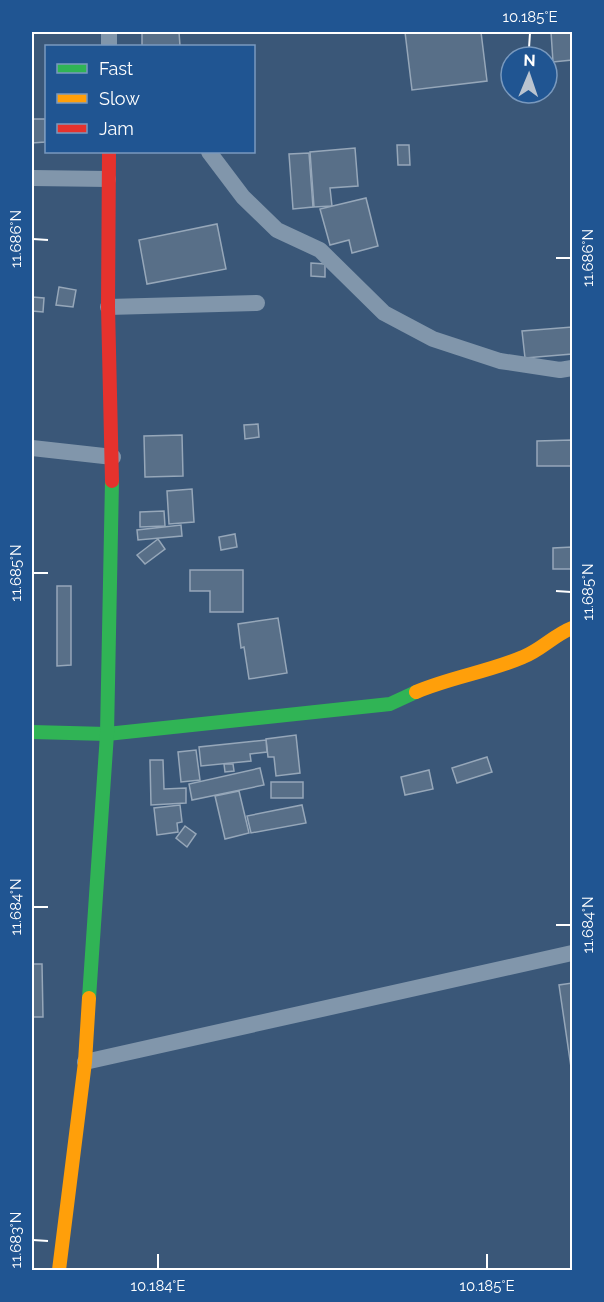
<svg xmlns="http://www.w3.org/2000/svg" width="604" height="1302" viewBox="0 0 604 1302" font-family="Raleway,sans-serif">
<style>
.building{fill:#586f88;stroke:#96a7b9;stroke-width:1.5}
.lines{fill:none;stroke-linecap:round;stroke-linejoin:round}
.street{stroke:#8196ab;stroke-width:16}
.fast{stroke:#30b455;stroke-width:14}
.slow{stroke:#ff9f0a;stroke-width:14}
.jam{stroke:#e5322d;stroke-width:14}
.ticks{fill:none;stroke:#fff;stroke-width:2}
.neatline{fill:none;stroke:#fff;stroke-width:2}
.ticks-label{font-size:15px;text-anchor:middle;fill:#fff}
</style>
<rect width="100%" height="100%" fill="#3a5778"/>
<g class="building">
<path d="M142 32H179L180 46H142Z"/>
<path d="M405 32H481L487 81 412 90Z"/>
<path d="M551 32H572V60L553 62Z"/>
<path d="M32 119H45V142L32 143Z"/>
<path d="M397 145H409L410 165H398Z"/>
<path d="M355 148 358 186 330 188 332 206 314 207 310 152Z"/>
<path d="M309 153 313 207 293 209 289 154Z"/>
<path d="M366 198 378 246 352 253 349 240 330 245 320 209Z"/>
<path d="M217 224 226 269 147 284 139 240Z"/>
<path d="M311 263 325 264V277L311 276Z"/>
<path d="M59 287 76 290 73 307 56 305Z"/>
<path d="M32 297 44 298 43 312 32 311Z"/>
<path d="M572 327V354L525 358 522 331Z"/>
<path d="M258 424 259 437 245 439 244 425Z"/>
<path d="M182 435 183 476 145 477 144 436Z"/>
<path d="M572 440V466H537V441Z"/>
<path d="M192 489 194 522 169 524 167 491Z"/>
<path d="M164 511 165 526 140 527V512Z"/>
<path d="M181 525 182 536 138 540 137 530Z"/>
<path d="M235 534 237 547 221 550 219 537Z"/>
<path d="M158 539 165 549 145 564 137 555Z"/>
<path d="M572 547V569H553V548Z"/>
<path d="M190 570H243V612H210V591H190Z"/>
<path d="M57 586H71V665L57 666Z"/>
<path d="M278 618 287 673 249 679 244 647 241 648 238 624Z"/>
<path d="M296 735 300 773 276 776 274 757H268L266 739Z"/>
<path d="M266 740 267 752 250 754 251 761 201 766 199 747Z"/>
<path d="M196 750 200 780 181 782 178 752Z"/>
<path d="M487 757 492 772 457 783 452 768Z"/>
<path d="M150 760H163L164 789 186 788V803L151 805Z"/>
<path d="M224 764H233L234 771 225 772Z"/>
<path d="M260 768 264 785 192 800 189 784Z"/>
<path d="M429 770 433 789 405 795 401 777Z"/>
<rect x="271" y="782" width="32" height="16"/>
<path d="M239 791 249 833 225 839 215 796Z"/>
<path d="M180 805 182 822 177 823 178 832 157 835 154 808Z"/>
<path d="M302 805 306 823 251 833 247 816Z"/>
<path d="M185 826 196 834 187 847 176 838Z"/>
<path d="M32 964H42L43 1017H32Z"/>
<path d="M572 983V1074L559 985Z"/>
</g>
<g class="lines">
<g class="street">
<path d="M109 46V32"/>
<path d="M209 152 243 197 277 230 320 250 384 313 433 339 500 361 560 370 572 368"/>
<path d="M32 178 108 179"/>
<path d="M108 307 257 303"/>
<path d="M32 448 113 457"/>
<path d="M85 1062 572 953"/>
</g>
<g class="fast">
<path d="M32 732 107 734 390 704 416 692"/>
<path d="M89 998 107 734 112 481"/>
</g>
<g class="slow">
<path d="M416 692C451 677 488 672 523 657 541 650 554 635 572 628"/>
<path d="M59 1270 85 1062 89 998"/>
</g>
<path class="jam" d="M109 152 108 307 112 481"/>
</g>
<path class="ticks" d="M529 48 530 33M33 239 48 240M556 258H571M33 573H48M556 591 571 592M33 907H48M556 925H571M33 1240 48 1241M158 1269V1254M487 1269V1254"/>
<rect width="604" height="1302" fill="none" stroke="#205592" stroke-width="66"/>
<rect x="45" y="45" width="210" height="108" fill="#205592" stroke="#7999be" stroke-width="1.5"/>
<rect x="57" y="64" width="30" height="9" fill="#30b455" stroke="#7999be" stroke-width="1.5"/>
<text x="99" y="75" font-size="18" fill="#ffffff">Fast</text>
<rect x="57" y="94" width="30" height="9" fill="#ff9f0a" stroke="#7999be" stroke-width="1.5"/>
<text x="99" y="105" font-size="18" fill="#ffffff">Slow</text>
<rect x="57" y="124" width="30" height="9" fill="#e5322d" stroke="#7999be" stroke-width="1.5"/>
<text x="99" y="135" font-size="18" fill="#ffffff">Jam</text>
<g transform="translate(529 75) rotate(2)"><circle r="28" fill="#205592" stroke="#7999be" stroke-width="1.5"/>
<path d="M0-4.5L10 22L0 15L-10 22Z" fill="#bac4d0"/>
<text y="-9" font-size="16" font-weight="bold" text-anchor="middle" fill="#ffffff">N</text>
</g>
<rect x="33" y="33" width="538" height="1236" class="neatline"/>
<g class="ticks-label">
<text x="530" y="22">10.185°E</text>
<text transform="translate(16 239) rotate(-90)" y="5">11.686°N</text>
<text transform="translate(588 258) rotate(-90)" y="5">11.686°N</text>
<text transform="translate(16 573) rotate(-90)" y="5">11.685°N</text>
<text transform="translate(588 592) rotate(-90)" y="5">11.685°N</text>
<text transform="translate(16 907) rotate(-90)" y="5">11.684°N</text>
<text transform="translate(588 925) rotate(-90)" y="5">11.684°N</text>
<text transform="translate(16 1240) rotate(-90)" y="5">11.683°N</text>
<text x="158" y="1291">10.184°E</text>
<text x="487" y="1291">10.185°E</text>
</g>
</svg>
